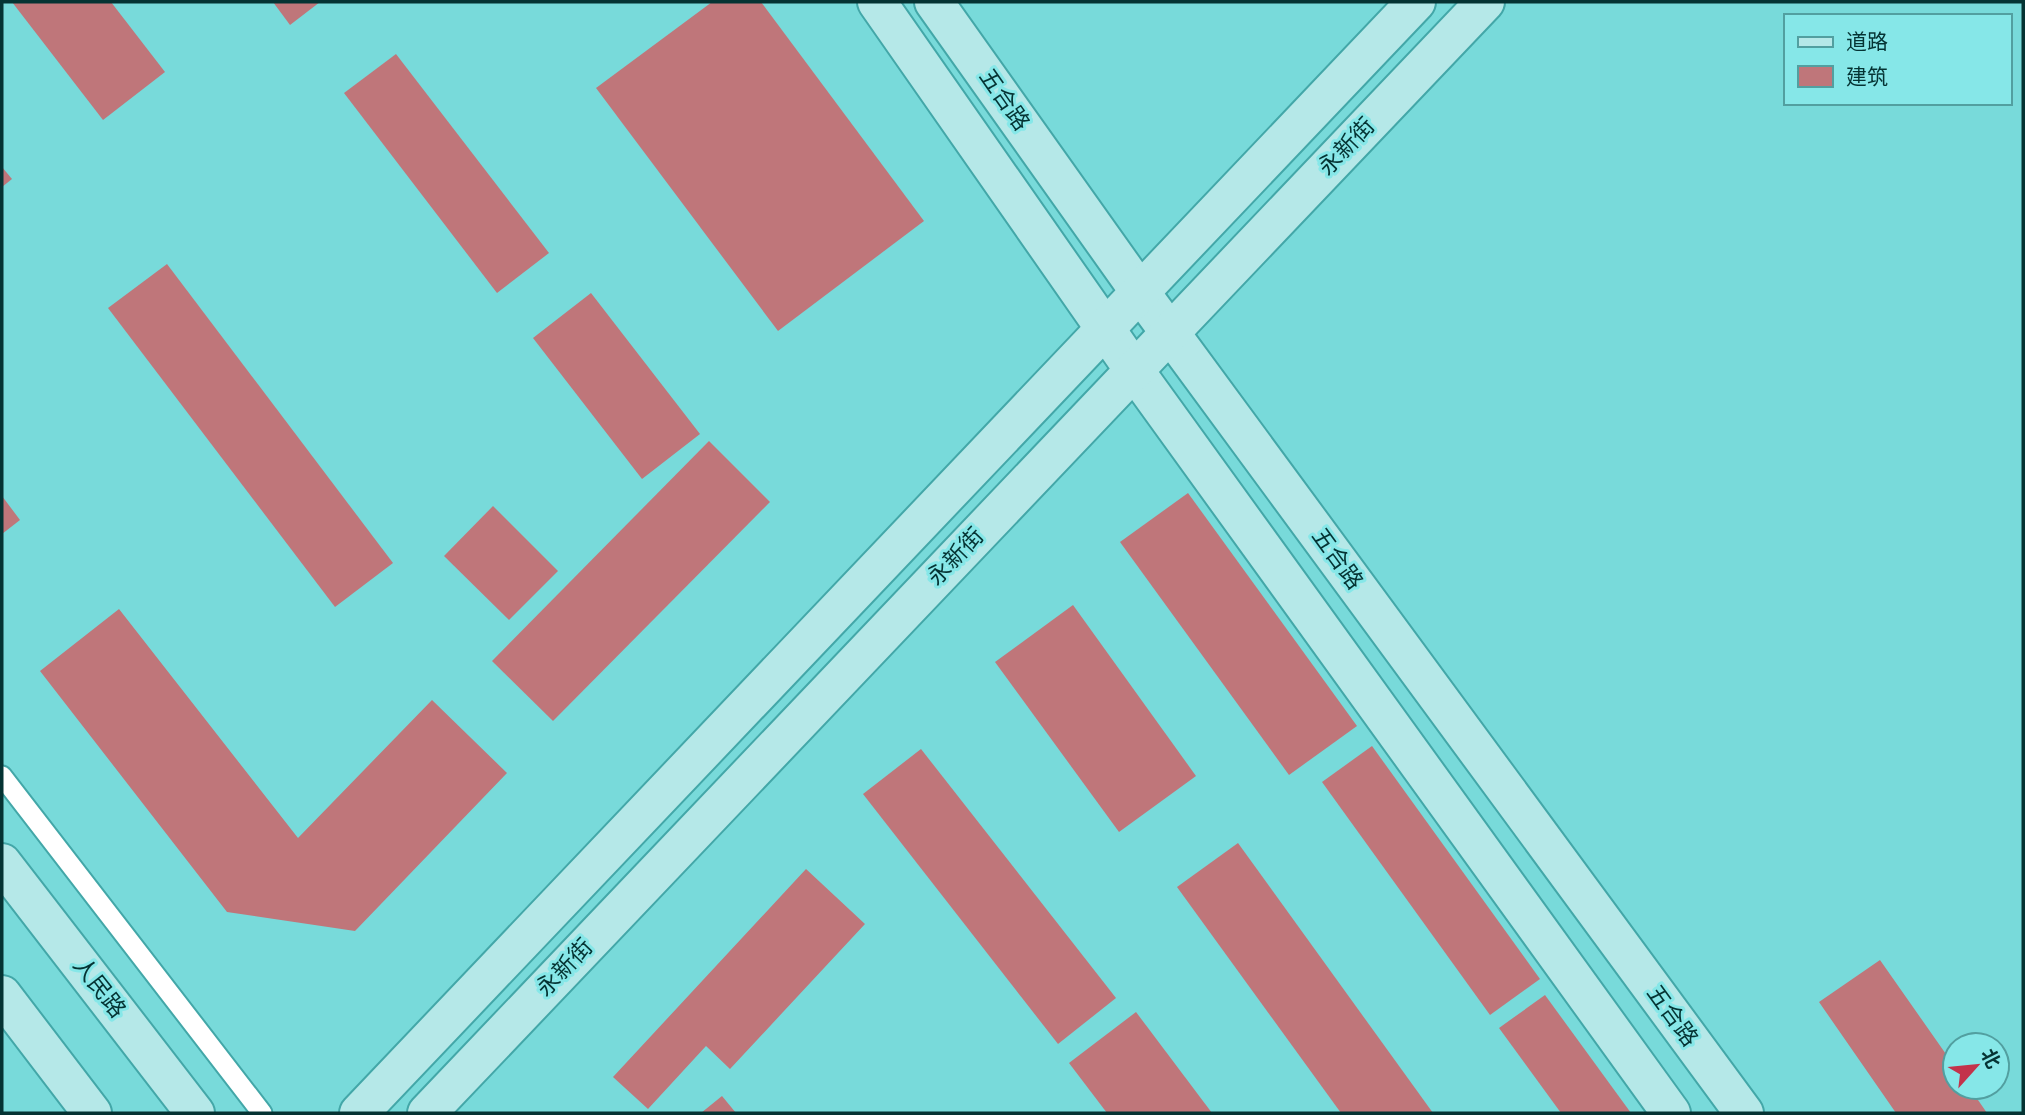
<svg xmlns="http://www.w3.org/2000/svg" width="2025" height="1115" viewBox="0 0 2025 1115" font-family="'Sofia Sans Condensed','Noto Sans SC',sans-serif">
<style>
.building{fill:#bf767a}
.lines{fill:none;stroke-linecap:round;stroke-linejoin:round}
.lane-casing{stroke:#43a7a8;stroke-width:23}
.secondary-casing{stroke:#43a7a8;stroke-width:42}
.lane{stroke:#fff;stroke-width:19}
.secondary{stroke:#b5e8e8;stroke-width:38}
.labels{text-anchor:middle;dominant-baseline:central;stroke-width:6;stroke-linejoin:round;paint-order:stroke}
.street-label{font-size:23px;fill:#053333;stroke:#86e7e8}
</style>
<rect width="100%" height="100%" fill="#78dada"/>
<g class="building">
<path d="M12 2H111L165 72 103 120Z"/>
<path d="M273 2H320L290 25Z"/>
<path d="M712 2H761L924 221 778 331 596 88Z"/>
<path d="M396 54 549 253 497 293 344 93Z"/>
<path d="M2 167 12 179 2 187Z"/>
<path d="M167 264 393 563 335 607 108 308Z"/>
<path d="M591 293 700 434 642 479 533 338Z"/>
<path d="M709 441 770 502 553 721 492 661Z"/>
<path d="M1188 493 1357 726 1289 775 1120 542Z"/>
<path d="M2 496 20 520 2 534Z"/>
<path d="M493 506 558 571 509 620 444 556Z"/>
<path d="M1073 605 1196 776 1119 832 995 662Z"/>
<path d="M119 609 298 838 432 700 507 773 355 931 227 912 40 671Z"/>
<path d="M1372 746 1540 979 1490 1015 1322 782Z"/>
<path d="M921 749 1116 998 1058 1044 863 794Z"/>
<path d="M1238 843 1433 1113H1341L1177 887Z"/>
<path d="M806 869 865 924 730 1069 706 1046 648 1109 613 1077Z"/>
<path d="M1880 960 1955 1067V1087H1969L1987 1113H1896L1819 1002Z"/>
<path d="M1545 995 1631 1113H1561L1499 1028Z"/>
<path d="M1136 1012 1212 1113H1107L1069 1063Z"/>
<path d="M722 1096 736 1113H701Z"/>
</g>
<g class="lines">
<g class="lane-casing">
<path id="lane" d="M2 776 262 1113"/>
</g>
<g class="secondary-casing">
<g id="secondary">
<path d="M877 2 1134 370 1671 1113"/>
<path d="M934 2 1140 292 1744 1113"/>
<path d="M2 863 195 1113"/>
<path d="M2 995 92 1113"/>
<path d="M359 1113 1416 2"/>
<path d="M427 1113 1485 2"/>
</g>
</g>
<use href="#lane" class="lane"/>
<use href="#secondary" class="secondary"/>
</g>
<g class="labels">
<g class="street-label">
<text transform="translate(1004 100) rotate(55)">五合路</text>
<text transform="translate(1347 147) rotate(-46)">永新街</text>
<text transform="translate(956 557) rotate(-46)">永新街</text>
<text transform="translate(1337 559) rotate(54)">五合路</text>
<text transform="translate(565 968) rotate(-46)">永新街</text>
<text transform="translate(99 988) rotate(52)">人民路</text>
<text transform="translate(1672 1016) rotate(54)">五合路</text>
</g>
</g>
<rect width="2025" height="1115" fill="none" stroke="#053333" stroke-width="7"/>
<rect x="1784" y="14" width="228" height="91" fill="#86e7e8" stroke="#529fa0" stroke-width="2"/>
<rect x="1798" y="37" width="35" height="10" fill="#b5e8e8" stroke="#529fa0" stroke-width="2"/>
<text x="1846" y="49" font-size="21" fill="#053333">道路</text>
<rect x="1798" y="66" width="35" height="21" fill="#bf767a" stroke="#529fa0" stroke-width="2"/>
<text x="1846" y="84" font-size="21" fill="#053333">建筑</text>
<g transform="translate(1976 1066) rotate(63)"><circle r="33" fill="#86e7e8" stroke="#529fa0" stroke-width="2"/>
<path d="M0-5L12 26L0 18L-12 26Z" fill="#c3334b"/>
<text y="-10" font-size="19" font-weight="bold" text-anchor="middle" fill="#053333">北</text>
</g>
</svg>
